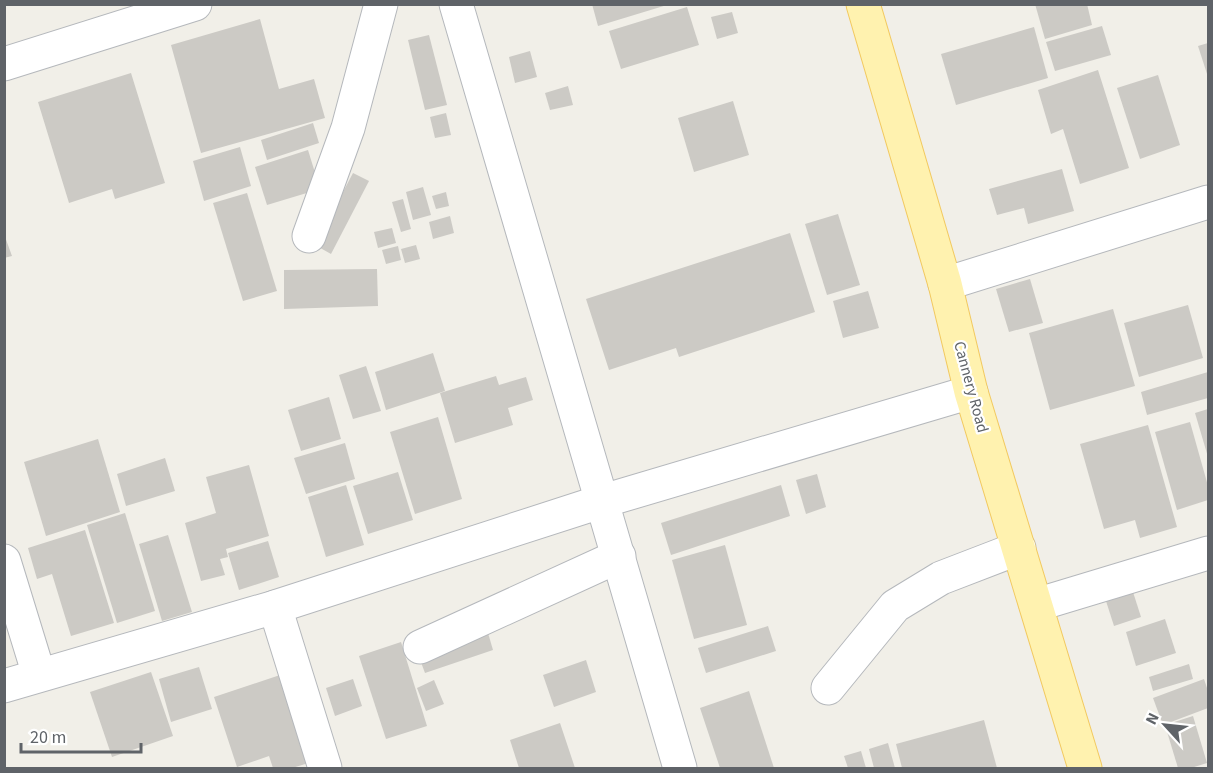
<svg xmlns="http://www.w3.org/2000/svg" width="1213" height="773" viewBox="0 0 1213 773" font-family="'Source Sans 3',sans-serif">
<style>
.building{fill:#cccac5}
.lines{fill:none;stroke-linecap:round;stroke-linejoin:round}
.minor-casing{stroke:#b5b8bc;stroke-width:35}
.major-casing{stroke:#f2c960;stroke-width:35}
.minor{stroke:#fff;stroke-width:33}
.major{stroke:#fff2af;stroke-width:33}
.labels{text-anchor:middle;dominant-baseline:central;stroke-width:4.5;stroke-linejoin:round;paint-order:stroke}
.street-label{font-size:16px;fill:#5f6368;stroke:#fff}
</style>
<rect width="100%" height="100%" fill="#f1efe8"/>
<g class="building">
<path d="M592 4H667V5L598 26Z"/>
<path d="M1035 4H1087L1092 25 1045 39Z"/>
<path d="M687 7 699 45 621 69 609 31Z"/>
<path d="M732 12 738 33 717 39 711 17Z"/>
<path d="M260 19 279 89 314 79 325 118 201 153 171 45Z"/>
<path d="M1102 26 1111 55 1055 71 1046 42Z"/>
<path d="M1034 27 1048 78 956 105 941 54Z"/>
<path d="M429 35 447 105 425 110 408 40Z"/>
<path d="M1208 43V77L1198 46Z"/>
<path d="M530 51 537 77 515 83 509 57Z"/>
<path d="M1098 70 1129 168 1080 184 1063 129 1051 134 1038 90Z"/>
<path d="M131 73 165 183 115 199 112 189 69 203 38 102Z"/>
<path d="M1158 75 1180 145 1140 159 1117 88Z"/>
<path d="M568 86 573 105 550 110 545 93Z"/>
<path d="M733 101 749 155 694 172 678 118Z"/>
<path d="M446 113 451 135 435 138 430 117Z"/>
<path d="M313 123 319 143 267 160 261 140Z"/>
<path d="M240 147 251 186 204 201 193 161Z"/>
<path d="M308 150 320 189 267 205 255 167Z"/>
<path d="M1062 169 1074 211 1028 224 1024 208 997 215 989 189Z"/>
<path d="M353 173 369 181 331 254 315 245Z"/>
<path d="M423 187 431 215 413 220 406 192Z"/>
<path d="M446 192 449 206 436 209 432 196Z"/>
<path d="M247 193 277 291 243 301 213 203Z"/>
<path d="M403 199 411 229 401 232 392 202Z"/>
<path d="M838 214 860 285 827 295 805 224Z"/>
<path d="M450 216 454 233 433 239 429 222Z"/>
<path d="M392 228 396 243 378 248 374 232Z"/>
<path d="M790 233 815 312 679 357 676 348 609 370 586 299Z"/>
<path d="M4 234 12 256 4 258Z"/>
<path d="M416 245 420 259 405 263 401 249Z"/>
<path d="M398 246 401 260 386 264 382 250Z"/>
<path d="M377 269 378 306 284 309V270Z"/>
<path d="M1030 279 1043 323 1009 332 996 289Z"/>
<path d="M868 291 879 328 843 338 833 301Z"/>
<path d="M1188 305 1203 358 1139 377 1124 323Z"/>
<path d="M1113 309 1135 386 1050 410 1029 333Z"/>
<path d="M433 353 445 391 386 410 375 372Z"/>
<path d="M366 366 381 411 353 419 339 375Z"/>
<path d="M1208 372V398L1147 415 1141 392Z"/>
<path d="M496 376 499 385 526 377 533 400 508 408 513 425 455 443 440 393Z"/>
<path d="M329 397 341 439 301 451 288 410Z"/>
<path d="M1208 409V457L1195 413Z"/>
<path d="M438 417 462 499 415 514 390 432Z"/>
<path d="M1190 422 1208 486V500L1177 510 1155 432Z"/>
<path d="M1148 425 1177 527 1140 538 1135 520 1104 529 1080 444Z"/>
<path d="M98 439 120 512 46 536 24 462Z"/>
<path d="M345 443 355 479 306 494 294 458Z"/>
<path d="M165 458 175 491 126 506 117 474Z"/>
<path d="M249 465 269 536 226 549 228 557 220 559 225 575 201 581 185 523 216 513 206 477Z"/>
<path d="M398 472 413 520 368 534 353 486Z"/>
<path d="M817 474 826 507 806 514 796 480Z"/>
<path d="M346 485 364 545 326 557 308 497Z"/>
<path d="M781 485 790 516 671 555 661 523Z"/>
<path d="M125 513 155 611 117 623 87 525Z"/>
<path d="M85 530 114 623 71 636 52 574 37 579 28 548Z"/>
<path d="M168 535 192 612 162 621 139 544Z"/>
<path d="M268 541 279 577 239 590 228 553Z"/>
<path d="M725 545 747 625 694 639 672 560Z"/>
<path d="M1133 592 1141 617 1114 626 1106 601Z"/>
<path d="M1165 619 1176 653 1136 666 1126 632Z"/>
<path d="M768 626 776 651 706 673 698 648Z"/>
<path d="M488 633 493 650 425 673 419 657Z"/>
<path d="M401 642 427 726 386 739 359 656Z"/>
<path d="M586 660 596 692 554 707 543 675Z"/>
<path d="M1189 664 1193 679 1153 691 1149 677Z"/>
<path d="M199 667 212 709 171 722 159 679Z"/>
<path d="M151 672 173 736 112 757 90 692Z"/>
<path d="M283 674 312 762 292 768H273L269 756 237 767 214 697Z"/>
<path d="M353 679 362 706 335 716 326 688Z"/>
<path d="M1204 679 1208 691V708L1163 725 1153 698Z"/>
<path d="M434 680 444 704 426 711 417 688Z"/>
<path d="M749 691 774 768H720L700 708Z"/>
<path d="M1193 716 1207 763 1191 768H1178L1165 725Z"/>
<path d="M984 720 997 768H902L896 744Z"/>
<path d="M560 723 575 768H519L510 740Z"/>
<path d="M888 743 895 768H874L869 749Z"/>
<path d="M861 751 866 768H848L844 756Z"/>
</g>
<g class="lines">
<g class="minor-casing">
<g id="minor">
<path d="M456 4 680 768"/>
<path d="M4 64 195 4"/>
<path d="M309 236 348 128 381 4"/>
<path d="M945 284 1208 202"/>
<path d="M4 561 39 675"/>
<path d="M1036 605 1208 553"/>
<path d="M275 607 325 768"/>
<path d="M420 647 619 556"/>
<path d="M4 686 275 607 603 501 971 392"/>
<path d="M828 688 895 606 941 578 1019 548"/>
</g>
</g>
<g class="major-casing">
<path id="major" d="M863 4 945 284 971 392 1085 768"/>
</g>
<use href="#minor" class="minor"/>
<use href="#major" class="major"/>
</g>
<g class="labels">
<g class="street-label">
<text transform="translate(971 387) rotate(75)">Cannery Road</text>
</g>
</g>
<rect width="1213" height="773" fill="none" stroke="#5f6368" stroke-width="12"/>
<g transform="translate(1165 725) rotate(297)" stroke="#ffffff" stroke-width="4.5" paint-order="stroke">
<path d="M0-4.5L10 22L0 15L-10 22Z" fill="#5f6368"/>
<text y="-9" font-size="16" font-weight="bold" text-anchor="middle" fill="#5f6368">N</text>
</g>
<path d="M21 743v9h120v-9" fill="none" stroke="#5f6368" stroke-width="3"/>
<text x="30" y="743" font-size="18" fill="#5f6368" stroke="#ffffff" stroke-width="4.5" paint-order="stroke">20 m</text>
</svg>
